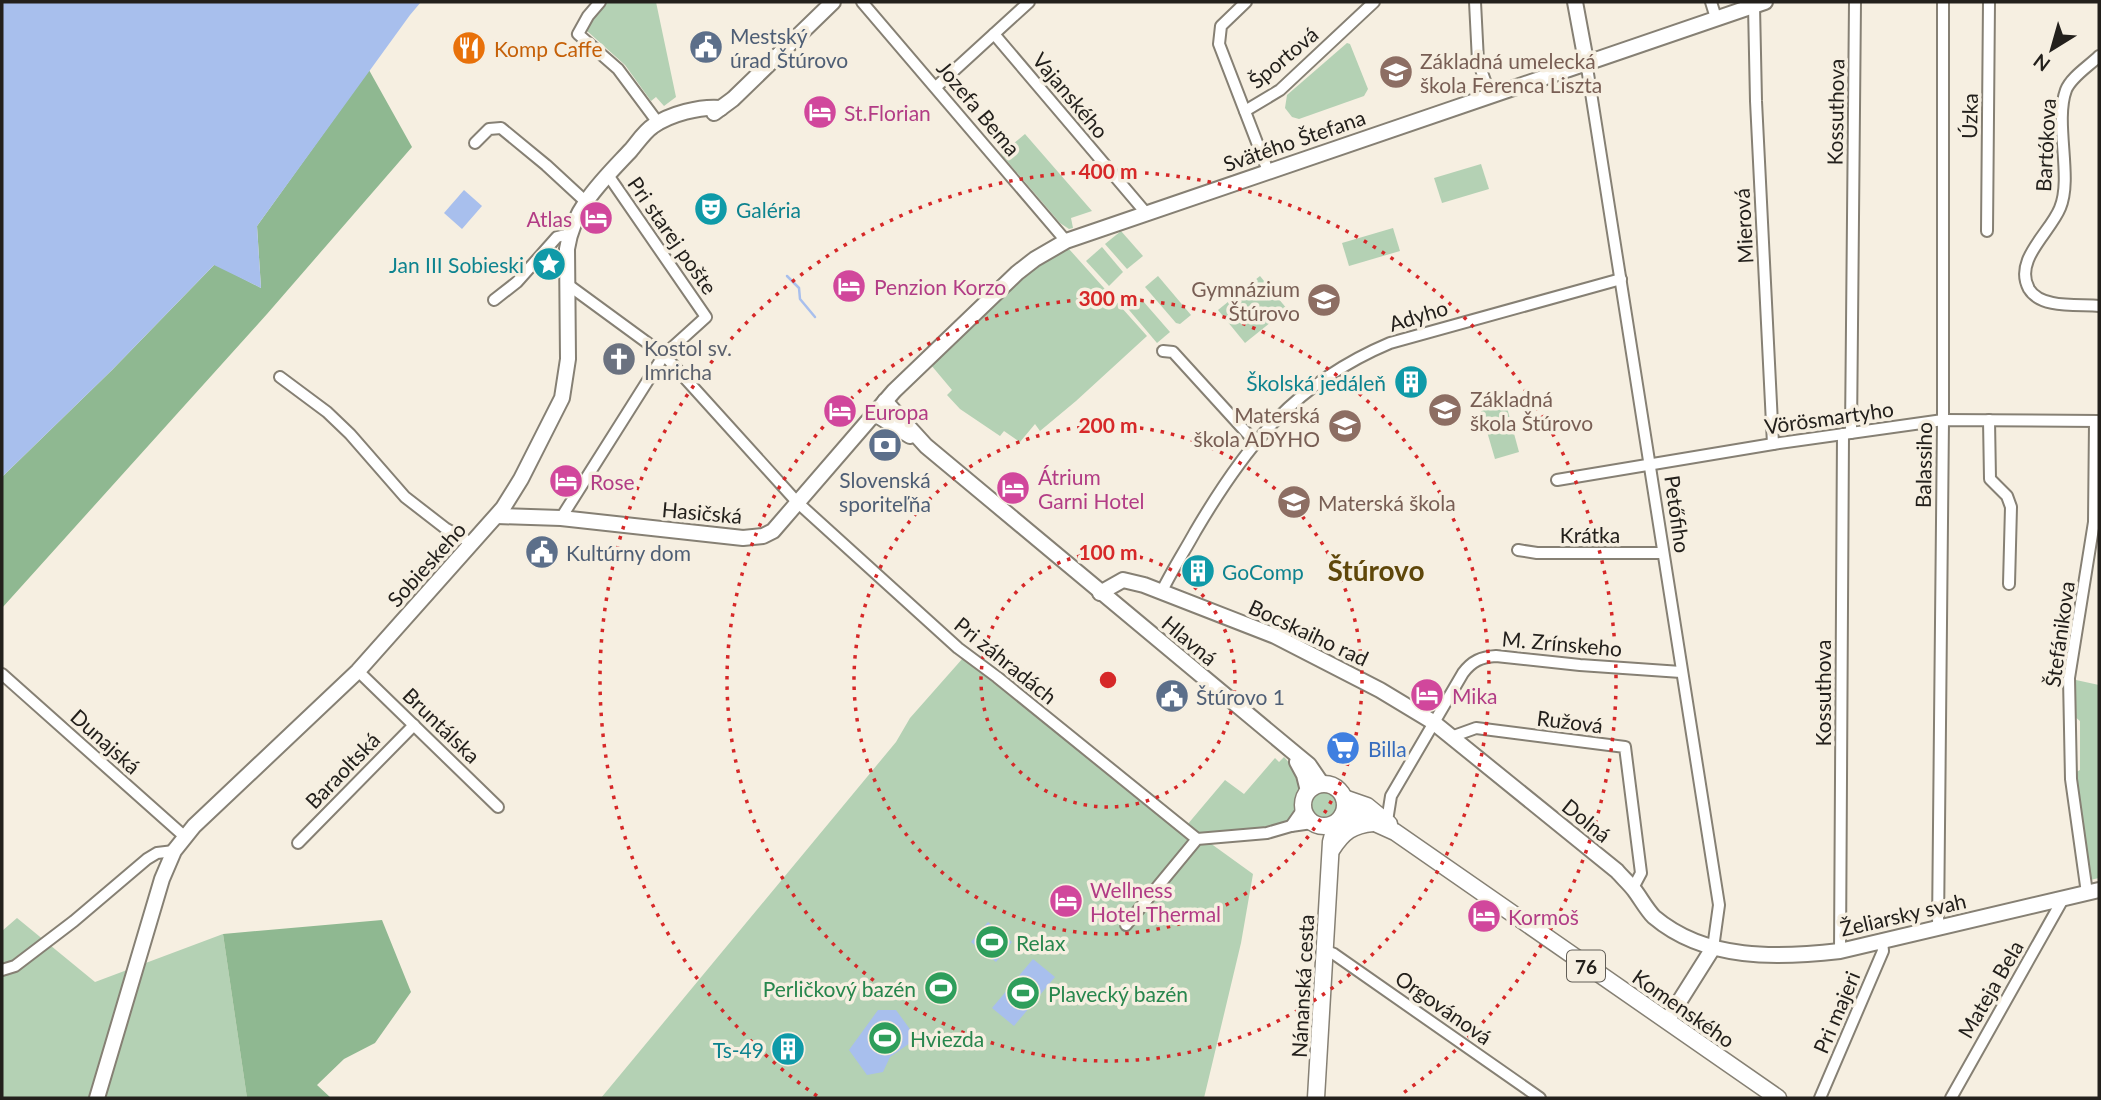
<svg xmlns="http://www.w3.org/2000/svg" width="2101" height="1100" viewBox="0 0 2101 1100" font-family="Lato,sans-serif">
<style>
.green{fill:#b4d1b4}
.forest{fill:#8fb891}
.water{fill:#a8bfed}
.lines{fill:none;stroke-linecap:round;stroke-linejoin:round}
.stream{stroke:#a8bfed;stroke-width:2.5}
.street-casing{stroke:#868074;stroke-width:14}
.secondary-casing{stroke:#868074;stroke-width:18}
.primary-casing{stroke:#868074;stroke-width:19}
.street{stroke:#fff;stroke-width:10}
.secondary{stroke:#fff;stroke-width:14}
.primary{stroke:#fff;stroke-width:16}
.ring{fill:none;stroke:#d62828;stroke-width:3.5;stroke-dasharray:3.5 7}
.labels{text-anchor:middle;dominant-baseline:central;stroke-width:7;stroke-linejoin:round;paint-order:stroke}
.shield{fill:#f6efe1;stroke:#625e57;stroke-width:2}
.shield-label{font-size:19px;font-weight:bold;fill:#23201c}
.service-label{font-size:21px;fill:#4e5e75;stroke:#f6efe1;text-anchor:start}
.food-label{font-size:21px;fill:#c56008;stroke:#f6efe1;text-anchor:start}
.street-label{font-size:21px;fill:#23201c;stroke:#f6efe1}
.education-label{font-size:21px;fill:#785e54;stroke:#f6efe1;text-anchor:start}
.hotel-label{font-size:21px;fill:#b23c85;stroke:#f6efe1;text-anchor:start}
.culture-label{font-size:21px;fill:#0d838f;stroke:#f6efe1;text-anchor:end}
.worship-label{font-size:21px;fill:#5b616d;stroke:#f6efe1;text-anchor:start}
.shop-label{font-size:21px;fill:#366cbe;stroke:#f6efe1;text-anchor:start}
.leisure-label{font-size:21px;fill:#27864d;stroke:#f6efe1;text-anchor:start}
.district-label{font-size:28px;font-weight:bold;fill:#5f470a;stroke:#f6efe1}
.centre{fill:#d62828;stroke:#f6efe1;stroke-width:3.5}
.ring-label{font-size:21px;text-anchor:middle;font-weight:bold;fill:#d62828;stroke:#f6efe1;stroke-width:7;stroke-linejoin:round;paint-order:stroke}
</style>
<rect width="100%" height="100%" fill="#f6efe1"/>
<g class="green">
<path d="M607 2H656L676 97 664 106 656 97 651 101 625 65 586 30V26Z"/>
<path d="M1347 43 1350 44 1368 89 1364 96 1299 119 1292 117 1285 108 1287 95Z"/>
<path d="M1025 134 1092 211 1071 218 1073 228 1069 229 1060 223 1001 154Z"/>
<path d="M1481 164 1489 189 1442 203 1434 178Z"/>
<path d="M1393 228 1400 251 1349 266 1342 243Z"/>
<path d="M1121 231 1143 256 1127 269 1105 244Z"/>
<path d="M1102 247 1123 272 1109 286 1086 261Z"/>
<path d="M1069 249 1147 336 1076 401 1040 431 1035 424 1020 442 1004 431 1000 436 960 409 947 395 952 390 931 365C972 322 1015 276 1069 249Z"/>
<path d="M1158 276 1191 315 1180 324 1176 323 1145 287Z"/>
<path d="M1260 276 1287 309 1245 343 1218 310Z"/>
<path d="M1136 293 1170 332 1157 343 1124 304Z"/>
<path d="M1506 404 1519 452 1495 459 1481 411Z"/>
<path d="M974 655 1187 825 1225 780 1244 794 1275 758 1279 762 1284 757C1296 770 1306 782 1300 800 1298 805 1299 810 1295 815 1283 829 1220 832 1199 835L1253 874 1241 943 1204 1098H601L896 742 910 718 963 658Z"/>
<path d="M2076 680 2099 685V878L2090 880 2074 773 2080 770V721L2074 716Z"/>
<circle cx="1324" cy="806" r="15"/>
<path d="M17 918 95 982 223 934 247 1098H2V931Z"/>
</g>
<g class="forest">
<path d="M369 70 412 147 267 314 2 608V477L112 370 215 264 261 288 257 226Z"/>
<path d="M382 920 411 992 375 1043 344 1059 317 1085 331 1098H247L223 934Z"/>
</g>
<g class="water">
<path d="M2 2H421L410 15 257 226 261 288 214 265 112 370 2 477Z"/>
<path d="M464 190 482 206 462 229 444 213Z"/>
<path d="M988 922 1012 942 996 962 971 942Z"/>
<path d="M1033 959 1055 977 1014 1026 992 1008Z"/>
<path d="M940 971 957 987 942 1005 924 989Z"/>
<path d="M878 1010H896L912 1032 910 1043 890 1057 883 1072 867 1075 849 1050Z"/>
</g>
<g class="lines">
<path class="stream" d="M787 276 799 288 800 299 815 317"/>
<g class="street-casing">
<g id="street">
<path d="M600 2 588 16 578 34 618 69 659 124"/>
<path d="M862 2 1066 241"/>
<path d="M1246 2 1221 26 1219 44 1268 171"/>
<path d="M1475 2 1478 61 1490 95"/>
<path d="M1711 2 1716 18"/>
<path d="M1754 6 1756 101 1773 444"/>
<path d="M994 34 1146 213"/>
<path d="M2099 56C2089 66 2071 77 2066 90 2054 122 2073 178 2060 208 2050 233 2013 260 2029 289 2041 309 2079 304 2099 306"/>
<path d="M1586 61 1719 905 1713 948"/>
<path d="M936 87 1029 2"/>
<path d="M1245 111 1280 90 1374 2"/>
<path d="M475 143 489 129 501 128 546 165 585 201"/>
<path d="M1987 231 1989 2"/>
<path d="M567 284 664 355 797 502 958 648 997 677 1197 839"/>
<path d="M494 300 517 282 557 237 569 234"/>
<path d="M1163 351 1173 352 1255 442"/>
<path d="M280 377 327 412 350 434 405 497 445 528 473 544"/>
<path d="M1989 420 1990 479 2007 496 2011 507 2009 584"/>
<path d="M1851 433 1855 2"/>
<path d="M1557 480 1773 444 1943 420 2099 421"/>
<path d="M561 518 664 355 706 317 608 175"/>
<path d="M1518 550 1537 553H1662"/>
<path d="M1161 593C1171 572 1184 552 1195 532 1246 445 1295 383 1390 343L1621 279"/>
<path d="M358 671 498 807"/>
<path d="M2 674 184 836"/>
<path d="M1451 737 1476 728 1625 747 1641 873 1633 888"/>
<path d="M1387 821 1391 796 1463 673C1472 661 1481 657 1496 656L1580 665 1681 672"/>
<path d="M1291 826 1303 809"/>
<path d="M298 843 414 725"/>
<path d="M2087 893 2071 779 2069 678 2094 522 2095 422"/>
<path d="M1126 925 1197 839 1267 833 1291 826 1312 823"/>
<path d="M1938 928 1943 420V2"/>
<path d="M1324 950 1334 954 1540 1098"/>
<path d="M1840 951 1843 434"/>
<path d="M2 970 15 966 74 921 147 859 157 853 174 851"/>
<path d="M1820 1098 1883 951 1882 941"/>
<path d="M1951 1098 2063 899"/>
</g>
</g>
<g class="secondary-casing">
<g id="secondary">
<path d="M1575 2 1586 61"/>
<path d="M714 113 733 99 833 2"/>
<path d="M885 401 926 446 1298 756 1309 765 1322 784"/>
<path d="M875 414 910 436"/>
<path d="M497 516 561 518 743 538 763 536 773 531 894 391 1017 273 1035 259 1066 241 1765 2"/>
<path d="M1100 593 1123 580 1144 585 1275 636 1380 690 1433 722 1617 871C1623 878 1630 884 1635 891 1641 899 1647 910 1654 917 1706 961 1778 958 1840 951L2099 890"/>
<path d="M1297 762 1304 775 1308 791"/>
<path d="M1667 1021 1713 948"/>
<path d="M97 1098 162 879 174 851 194 826 358 671 503 508 521 479 562 398 568 359 567 249C573 207 604 179 631 150 637 143 645 131 653 126 670 114 700 106 721 108"/>
</g>
</g>
<g class="primary-casing">
<g id="primary">
<circle cx="1324" cy="805" r="21"/>
<path d="M1344 798 1367 806 1389 824"/>
<path d="M1343 815 1364 818 1395 832 1778 1098"/>
<path d="M1332 849C1343 832 1352 825 1373 823"/>
<path d="M1316 1098 1331 842 1336 823"/>
</g>
</g>
<use href="#street" class="street"/>
<use href="#secondary" class="secondary"/>
<use href="#primary" class="primary"/>
</g>
<g class="ring">
<circle cx="1108" cy="680" r="127"/>
<circle cx="1108" cy="680" r="254"/>
<circle cx="1108" cy="680" r="381"/>
<path d="M817 1096A508 508 0 1 1 1399 1096"/>
</g>
<defs>
<g id="civic-disc" transform="scale(1.75)"><circle r="9.5" fill="#5c6f8a" stroke="#f6efe1"/><path d="M-.6-6.5H3V-4.5H.6V-3L4-1V1h2V6H-6V1h2V-1L-.6-3ZM-1.2 2.5V6h2.4V2.5Z" fill="#fff"/></g>
<g id="restaurant-disc" transform="scale(1.75)"><circle r="9.5" fill="#e8710a" stroke="#f6efe1"/><path d="M-5-6h1v4h1v-4h1v4h1v-4h1v5L-1.5 .5V6h-2V.5L-5-1ZM5-6V6H3V1.5H1.5Q1.5-4 5-6Z" fill="#fff"/></g>
<g id="school-disc" transform="scale(1.75)"><circle r="9.5" fill="#8d6e63" stroke="#f6efe1"/><path d="M0-5L7-2L0 1L-7-2ZM-4 1L0 2.5L4 1V4Q0 6-4 4Z" fill="#fff"/></g>
<g id="hotel-disc" transform="scale(1.75)"><circle r="9.5" fill="#d1479c" stroke="#f6efe1"/><path d="M-6-4.5h1.5V1H6V5H4.5V3h-9V5H-6ZM-4 0a1.8 1.8 0 1 1 3.6 0ZM.5 0V-2.5h3Q6-2.5 6 0Z" fill="#fff"/></g>
<g id="theatre-disc" transform="scale(1.75)"><circle r="9.5" fill="#0f9aa8" stroke="#f6efe1"/><path d="M-5-5.5Q0-4 5-5.5V0Q5 5 0 6Q-5 5-5 0ZM-3.3-2.5H-1v1.5H-3.3ZM1-2.5H3.3v1.5H1ZM-2.8 1Q0 5.5 2.8 1Z" fill="#fff"/></g>
<g id="sight-disc" transform="scale(1.75)"><circle r="9.5" fill="#0f9aa8" stroke="#f6efe1"/><path d="M0-6L1.8-2.2L6-1.7L2.9 1.2L3.7 5.4L0 3.3L-3.7 5.4L-2.9 1.2L-6-1.7L-1.8-2.2Z" fill="#fff"/></g>
<g id="church-disc" transform="scale(1.75)"><circle r="9.5" fill="#6b7280" stroke="#f6efe1"/><path d="M-1.2-6h2.4v3.5h3.3v2.4h-3.3V6h-2.4V-.1h-3.3v-2.4h3.3Z" fill="#fff"/></g>
<g id="building-disc" transform="scale(1.75)"><circle r="9.5" fill="#0f9aa8" stroke="#f6efe1"/><path d="M-4-6H4V6H1V3H-1V6H-4ZM-2.5-4.3h1.7v1.8h-1.7ZM.8-4.3h1.7v1.8H.8ZM-2.5-1h1.7V.8h-1.7ZM.8-1h1.7V.8H.8Z" fill="#fff"/></g>
<g id="bank-disc" transform="scale(1.75)"><circle r="9.5" fill="#5c6f8a" stroke="#f6efe1"/><path d="M-6-4H6V4H-6ZM0-2.3a2.3 2.3 0 1 0 0 4.6a2.3 2.3 0 1 0 0-4.6Z" fill="#fff"/></g>
<g id="supermarket-disc" transform="scale(1.75)"><circle r="9.5" fill="#3f7fe0" stroke="#f6efe1"/><path d="M-6-5.5h2.5l.6 2H6L4.5 2H-2.5L-4.4-4H-6ZM-1.5 3.2a1.3 1.3 0 1 0 .1 0ZM3 3.2a1.3 1.3 0 1 0 .1 0Z" fill="#fff"/></g>
<g id="stadium-disc" transform="scale(1.75)"><circle r="9.5" fill="#2e9e5b" stroke="#f6efe1"/><path d="M0-5a6.5 5 0 1 0 0 10a6.5 5 0 1 0 0-10ZM-3.5-1.8h7v3.6h-7Z" fill="#fff"/></g>
</defs>
<g fill-rule="evenodd">
<use href="#civic-disc" x="706" y="47"/>
<use href="#restaurant-disc" x="469" y="48"/>
<use href="#school-disc" x="1396" y="72"/>
<use href="#hotel-disc" x="820" y="112"/>
<use href="#theatre-disc" x="711" y="209"/>
<use href="#hotel-disc" x="596" y="218"/>
<use href="#sight-disc" x="549" y="264"/>
<use href="#hotel-disc" x="849" y="286"/>
<use href="#school-disc" x="1324" y="300"/>
<use href="#church-disc" x="619" y="359"/>
<use href="#building-disc" x="1411" y="382"/>
<use href="#school-disc" x="1445" y="410"/>
<use href="#hotel-disc" x="840" y="411"/>
<use href="#school-disc" x="1345" y="426"/>
<use href="#bank-disc" x="885" y="445"/>
<use href="#hotel-disc" x="566" y="481"/>
<use href="#hotel-disc" x="1013" y="488"/>
<use href="#school-disc" x="1294" y="502"/>
<use href="#civic-disc" x="542" y="552"/>
<use href="#building-disc" x="1198" y="571"/>
<use href="#hotel-disc" x="1427" y="695"/>
<use href="#civic-disc" x="1172" y="696"/>
<use href="#supermarket-disc" x="1343" y="748"/>
<use href="#hotel-disc" x="1066" y="901"/>
<use href="#hotel-disc" x="1484" y="916"/>
<use href="#stadium-disc" x="992" y="942"/>
<use href="#stadium-disc" x="941" y="988"/>
<use href="#stadium-disc" x="1023" y="993"/>
<use href="#stadium-disc" x="885" y="1038"/>
<use href="#building-disc" x="788" y="1049"/>
</g>
<g class="labels">
<rect class="shield" x="1567" y="950.5" width="38" height="31" rx="5"/>
<g class="shield-label">
<text x="1586" y="966">76</text>
</g>
<g class="service-label">
<text x="730" y="35">Mestský<tspan x="730" dy="24">úrad Štúrovo</tspan></text>
<text x="885" y="479" text-anchor="middle">Slovenská<tspan x="885" dy="24">sporiteľňa</tspan></text>
<text x="566" y="552">Kultúrny dom</text>
<text x="1196" y="696">Štúrovo 1</text>
</g>
<g class="food-label">
<text x="494" y="48">Komp Caffe</text>
</g>
<g class="street-label">
<text transform="translate(1283 57) rotate(-40)">Športová</text>
<text transform="translate(1071 95) rotate(50)">Vajanského</text>
<text transform="translate(979 108) rotate(50)">Jozefa Bema</text>
<text transform="translate(1835 112) rotate(-89)">Kossuthova</text>
<text transform="translate(1969 116) rotate(-89)">Úzka</text>
<text transform="translate(1294 140) rotate(-19)">Svätého Štefana</text>
<text transform="translate(2045 145) rotate(-87)">Bartókova</text>
<text transform="translate(1743 226) rotate(-93)">Mierová</text>
<text transform="translate(673 235) rotate(55)">Pri starej pošte</text>
<text transform="translate(1418 315) rotate(-17)">Adyho</text>
<text transform="translate(1829 417) rotate(-8)">Vörösmartyho</text>
<text transform="translate(1923 465) rotate(-89)">Balassiho</text>
<text transform="translate(702 512) rotate(5)">Hasičská</text>
<text transform="translate(1678 514) rotate(82)">Petőfiho</text>
<text x="1590" y="534">Krátka</text>
<text transform="translate(426 564) rotate(-48)">Sobieskeho</text>
<text transform="translate(1309 632) rotate(25)">Bocskaiho rad</text>
<text transform="translate(2059 634) rotate(-82)">Štefánikova</text>
<text transform="translate(1190 640) rotate(40)">Hlavná</text>
<text transform="translate(1562 643) rotate(5)">M. Zrínskeho</text>
<text transform="translate(1006 660) rotate(39)">Pri záhradách</text>
<text transform="translate(1822 693) rotate(-90)">Kossuthova</text>
<text transform="translate(1570 721) rotate(7)">Ružová</text>
<text transform="translate(442 725) rotate(44)">Bruntálska</text>
<text transform="translate(106 741) rotate(42)">Dunajská</text>
<text transform="translate(342 770) rotate(-46)">Baraoltská</text>
<text transform="translate(1587 820) rotate(39)">Dolná</text>
<text transform="translate(1903 914) rotate(-13)">Želiarsky svah</text>
<text transform="translate(1302 986) rotate(-87)">Nánanská cesta</text>
<text transform="translate(1990 989) rotate(-60)">Mateja Bela</text>
<text transform="translate(1444 1007) rotate(35)">Orgovánová</text>
<text transform="translate(1684 1008) rotate(35)">Komenského</text>
<text transform="translate(1836 1012) rotate(-67)">Pri majeri</text>
</g>
<g class="education-label">
<text x="1420" y="60">Základná umelecká<tspan x="1420" dy="24">škola Ferenca Liszta</tspan></text>
<text x="1300" y="288" text-anchor="end">Gymnázium<tspan x="1300" dy="24">Štúrovo</tspan></text>
<text x="1470" y="398">Základná<tspan x="1470" dy="24">škola Štúrovo</tspan></text>
<text x="1320" y="414" text-anchor="end">Materská<tspan x="1320" dy="24">škola ADYHO</tspan></text>
<text x="1318" y="502">Materská škola</text>
</g>
<g class="hotel-label">
<text x="844" y="112">St.Florian</text>
<text x="572" y="218" text-anchor="end">Atlas</text>
<text x="874" y="286">Penzion Korzo</text>
<text x="864" y="411">Europa</text>
<text x="1038" y="476">Átrium<tspan x="1038" dy="24">Garni Hotel</tspan></text>
<text x="590" y="481">Rose</text>
<text x="1452" y="695">Mika</text>
<text x="1090" y="889">Wellness<tspan x="1090" dy="24">Hotel Thermal</tspan></text>
<text x="1508" y="916">Kormoš</text>
</g>
<g class="culture-label">
<text x="736" y="209" text-anchor="start">Galéria</text>
<text x="524" y="264">Jan III Sobieski</text>
<text x="1386" y="382">Školská jedáleň</text>
<text x="1222" y="571" text-anchor="start">GoComp</text>
<text x="764" y="1049">Ts-49</text>
</g>
<g class="worship-label">
<text x="644" y="347">Kostol sv.<tspan x="644" dy="24">Imricha</tspan></text>
</g>
<g class="shop-label">
<text x="1368" y="748">Billa</text>
</g>
<g class="leisure-label">
<text x="1016" y="942">Relax</text>
<text x="916" y="988" text-anchor="end">Perličkový bazén</text>
<text x="1048" y="993">Plavecký bazén</text>
<text x="910" y="1038">Hviezda</text>
</g>
<g class="district-label">
<text x="1376" y="570">Štúrovo</text>
</g>
</g>
<circle cx="1108" cy="680" r="10" class="centre"/>
<g class="ring-label">
<text x="1108" y="179">400 m</text>
<text x="1108" y="306">300 m</text>
<text x="1108" y="433">200 m</text>
<text x="1108" y="560">100 m</text>
</g>
<rect width="2101" height="1100" fill="none" stroke="#23201c" stroke-width="7"/>
<g transform="translate(2052 49) rotate(217)" stroke="#f6efe1" stroke-width="5" paint-order="stroke">
<path d="M0-5L12 26L0 18L-12 26Z" fill="#23201c"/>
<text y="-10" font-size="19" font-weight="bold" text-anchor="middle" fill="#23201c">N</text>
</g>
</svg>
